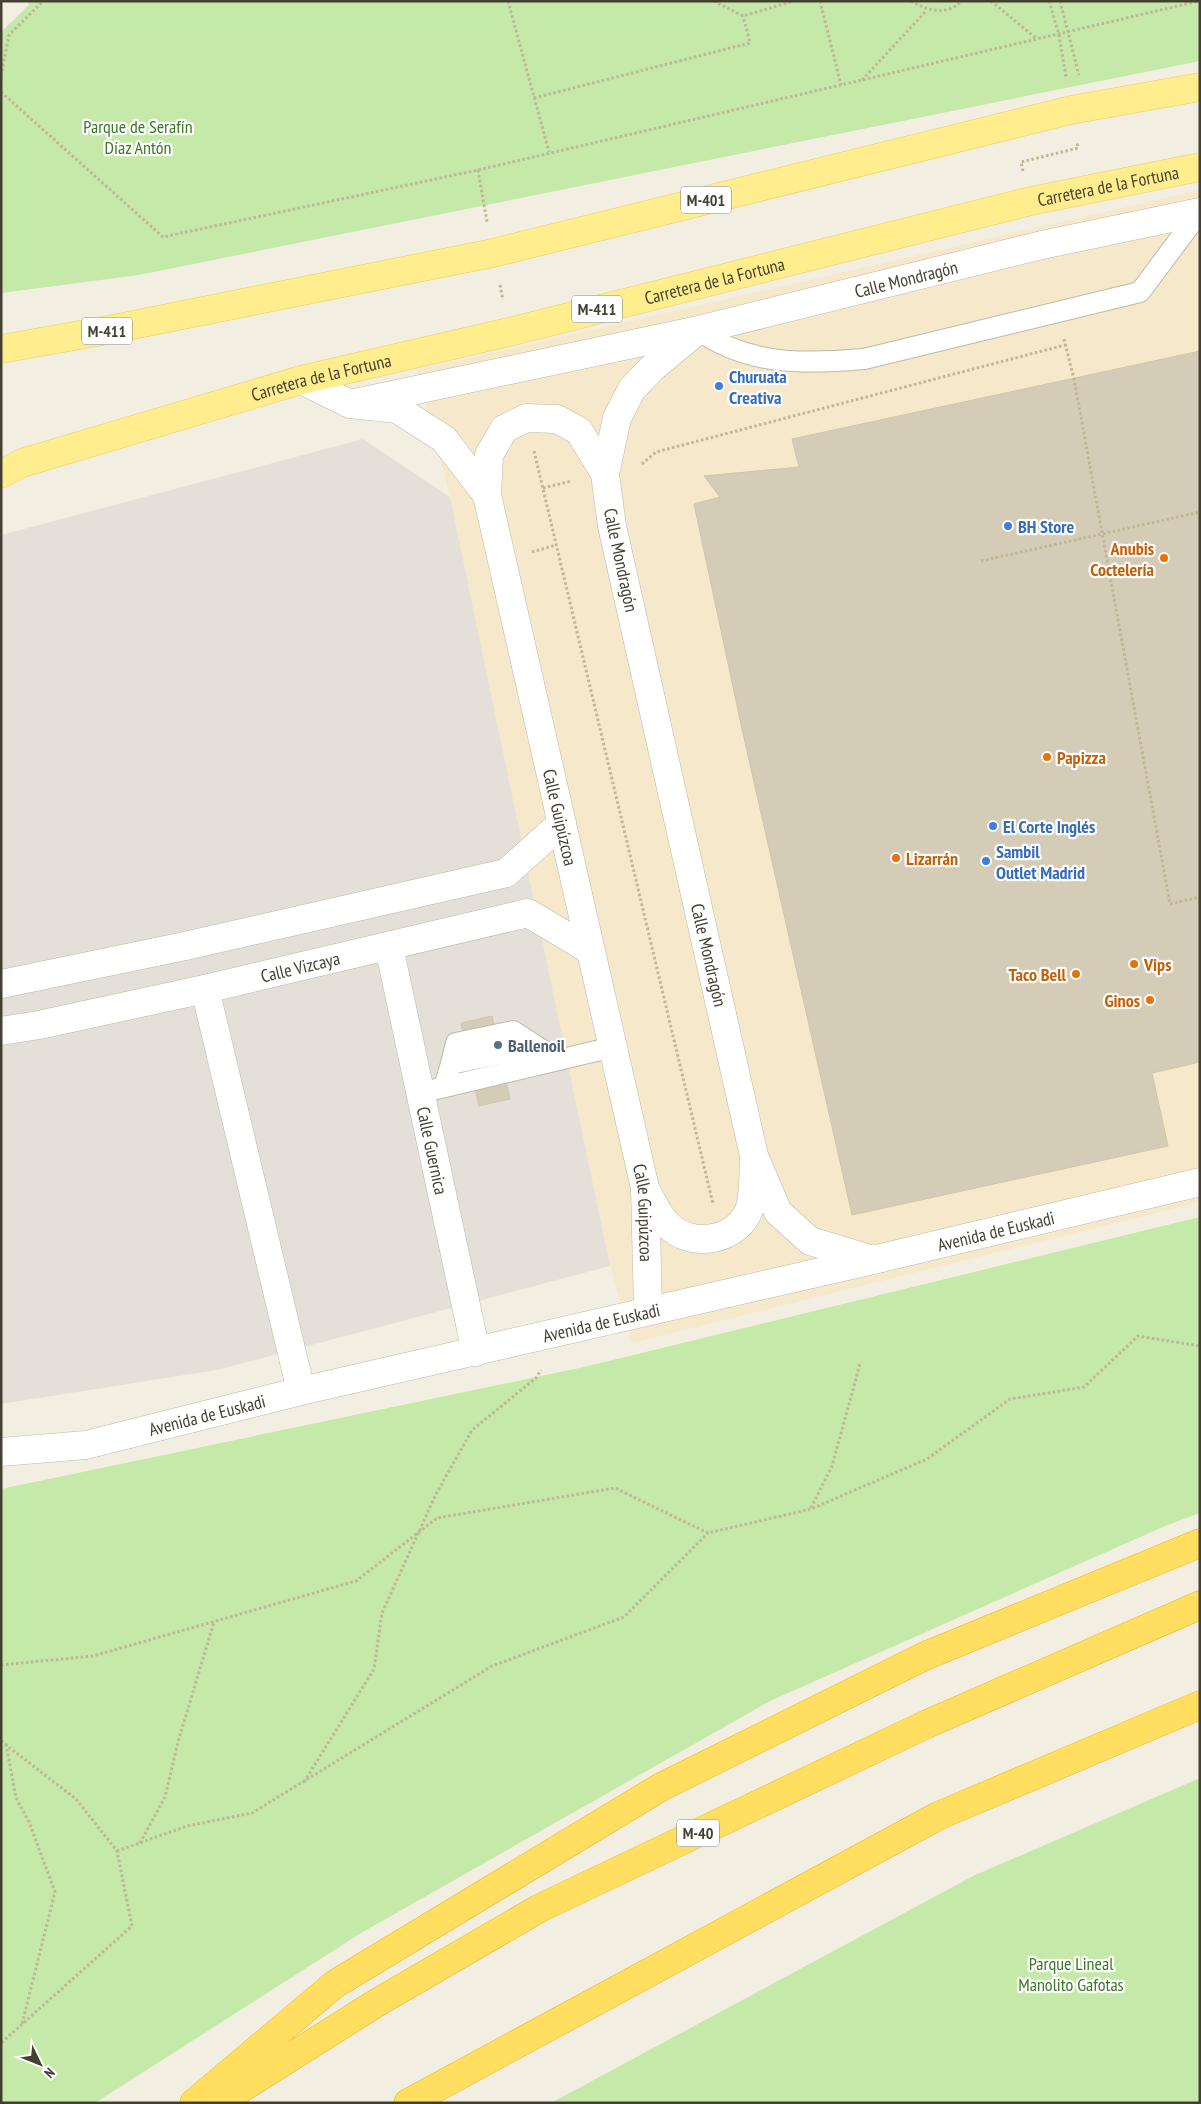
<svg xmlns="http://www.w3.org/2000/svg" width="1201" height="2104" viewBox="0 0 1201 2104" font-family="'PT Sans Narrow',sans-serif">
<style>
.commercial{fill:#f6e9cb}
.industrial{fill:#e4e0d8}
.green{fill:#c4e9a8}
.building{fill:#d4ccb7;stroke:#cfc5aa}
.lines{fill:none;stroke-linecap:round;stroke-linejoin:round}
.lane-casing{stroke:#beb8a5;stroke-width:22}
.street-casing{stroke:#beb8a5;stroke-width:29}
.primary-casing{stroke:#e9cf59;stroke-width:29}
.highway-casing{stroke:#e5b72a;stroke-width:29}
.path{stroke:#c0b695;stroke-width:3;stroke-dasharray:2.5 2.5;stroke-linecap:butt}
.lane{stroke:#fff;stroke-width:20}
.street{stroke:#fff;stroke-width:28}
.primary{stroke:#ffed8e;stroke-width:28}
.highway{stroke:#ffde60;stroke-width:28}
.shop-dot{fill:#3f7fe0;stroke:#fff;stroke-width:2}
.food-dot{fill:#e8710a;stroke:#fff;stroke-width:2}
.service-dot{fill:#5c6f8a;stroke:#fff;stroke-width:2}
.labels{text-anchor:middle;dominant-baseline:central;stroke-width:4.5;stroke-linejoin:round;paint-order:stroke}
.shield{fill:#fff;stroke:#7c7970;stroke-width:1}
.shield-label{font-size:16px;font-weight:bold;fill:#443f33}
.park-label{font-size:18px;fill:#397824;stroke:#fff}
.street-label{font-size:18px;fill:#443f33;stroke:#fff}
.shop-label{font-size:18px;font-weight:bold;fill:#366cbe;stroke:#fff;text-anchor:start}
.food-label{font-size:18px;font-weight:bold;fill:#c56008;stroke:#fff;text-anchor:end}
.service-label{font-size:18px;font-weight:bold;fill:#4e5e75;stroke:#fff;text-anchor:start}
</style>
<rect width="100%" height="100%" fill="#f2efe2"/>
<path class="commercial" d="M1200 190V1202L632 1343 610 1266 450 497 417 370Z"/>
<path class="industrial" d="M363 439 450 497 610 1266 217 1370 1 1404V535Z"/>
<g class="green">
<path d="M28 1H1200V61L139 275 1 293V32L29 5Z"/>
<path d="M1200 1217V1513L1165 1526 770 1701 361 1933 95 2103H1V1489L584 1367Z"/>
<path d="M1200 1778V2103H551L973 1876Z"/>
</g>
<g class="building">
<path d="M1200 351V1062L1152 1073 1168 1146 852 1215 742 729 694 504 720 497 704 476 799 467 792 439Z"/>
<path d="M492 1016 510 1099 479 1106 461 1023Z"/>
</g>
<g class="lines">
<g class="lane-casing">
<g id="lane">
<path d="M698 330C749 366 804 364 864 359L1140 292 1199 213"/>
<path d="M451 1064 456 1043 513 1031 536 1046"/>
<path d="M444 1087 451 1064 536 1046 559 1060"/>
<path d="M420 1093 613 1047"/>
</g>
</g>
<g class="street-casing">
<g id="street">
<path d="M301 380 350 404 694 331"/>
<path id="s1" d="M350 404 397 409 444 439 487 495 645 1188 648 1310"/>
<path d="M487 495 489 455 504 429 526 418 557 419 579 431 605 474"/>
<path id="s2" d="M389 947 476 1352"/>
<path d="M1 984 185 946 506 873 562 823"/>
<path d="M205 989 301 1391"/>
<path id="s3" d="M1 1031 39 1025 205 989 528 913 590 950"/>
<path d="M645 1189C652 1200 658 1216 668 1225 692 1250 740 1240 750 1207 754 1193 753 1175 754 1160"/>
<path id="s4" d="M873 1260 810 1241 778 1212 754 1156 612 526 605 474 617 418 632 389 651 369 698 330 1042 245 1200 212"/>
<path id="s5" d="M1 1452 86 1445 301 1391 873 1260 1200 1182"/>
</g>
</g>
<g class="primary-casing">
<g id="primary">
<path d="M1 349 108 330 493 253 1071 110 1200 87"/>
<path id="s6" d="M1 474 22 463 301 380 509 332 1031 201 1200 167"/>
</g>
</g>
<g class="highway-casing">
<g id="highway">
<path d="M194 2103 335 1984 661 1787 925 1656 1200 1543"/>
<path d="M218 2103 378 2002 540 1908 927 1724 1200 1605"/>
<path d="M408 2103 938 1816 1200 1705"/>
</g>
</g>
<g class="path">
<path d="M508 1 549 152"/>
<path d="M714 1 743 16 794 1"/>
<path d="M820 1 841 85"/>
<path d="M911 1C928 11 947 16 962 1"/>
<path d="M991 1 1037 39"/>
<path d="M1049 1 1059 35 1066 77"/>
<path d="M1060 1 1079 75"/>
<path d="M1 76 9 35 43 1"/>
<path d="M862 80 926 11"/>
<path d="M1 92 163 237 478 170 1199 1"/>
<path d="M534 98 750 43 743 16"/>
<path d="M478 170 487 222"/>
<path d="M1023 171 1021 162 1078 148 1077 142"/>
<path d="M500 285 503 300"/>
<path d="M1064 339 1074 379 1170 904 1200 897"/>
<path d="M534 451 713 1204"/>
<path d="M642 464 656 452 1065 345"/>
<path d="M543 488 572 481"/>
<path d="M532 552 556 545"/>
<path d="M981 561 1200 512"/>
<path d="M811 1508 832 1466 860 1364"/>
<path d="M1 1665 93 1656 356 1581 437 1518 615 1488 708 1533 811 1509 927 1459 1010 1399 1084 1387 1138 1336 1200 1346"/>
<path d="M1 1741 76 1799 117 1851 132 1926 1 2043"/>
<path d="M6 1744 16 1798 29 1822 55 1892 22 2024"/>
<path d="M304 1782 374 1669 382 1613 436 1494 472 1430 536 1378 541 1370"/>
<path d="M140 1843 165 1797 178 1742 214 1622"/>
<path d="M117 1851 187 1826 252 1813 492 1666 624 1617 708 1533"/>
</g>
<use href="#lane" class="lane"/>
<use href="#street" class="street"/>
<use href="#primary" class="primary"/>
<use href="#highway" class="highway"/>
</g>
<g class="shop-dot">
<circle cx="719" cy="386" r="5"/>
<circle cx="1008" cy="526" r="5"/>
<circle cx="993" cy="826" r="5"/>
<circle cx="986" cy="861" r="5"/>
</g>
<g class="food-dot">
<circle cx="1164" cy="558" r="5"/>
<circle cx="1047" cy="757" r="5"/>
<circle cx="896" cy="858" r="5"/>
<circle cx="1134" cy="964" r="5"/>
<circle cx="1076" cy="974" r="5"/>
<circle cx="1150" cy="1000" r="5"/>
</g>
<circle class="service-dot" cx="498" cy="1045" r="5"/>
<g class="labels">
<g class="shield">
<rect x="681" y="186.5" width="50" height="27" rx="4"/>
<rect x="572" y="295.5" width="50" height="27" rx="4"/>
<rect x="82" y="317.5" width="50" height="27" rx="4"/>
<rect x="677" y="1819.5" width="42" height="27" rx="4"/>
</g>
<g class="shield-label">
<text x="706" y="200">M-401</text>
<text x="597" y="309">M-411</text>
<text x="107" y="331">M-411</text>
<text x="698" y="1833">M-40</text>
</g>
<g class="park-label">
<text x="138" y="126">Parque de Serafín<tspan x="138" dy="21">Díaz Antón</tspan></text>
<text x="1071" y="1963">Parque Lineal<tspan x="1071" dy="21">Manolito Gafotas</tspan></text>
</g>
<g class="street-label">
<text stroke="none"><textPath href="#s6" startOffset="1145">Carretera de la Fortuna</textPath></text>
<text stroke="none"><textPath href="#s4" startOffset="1261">Calle Mondragón</textPath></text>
<text stroke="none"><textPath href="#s6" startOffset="740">Carretera de la Fortuna</textPath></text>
<text stroke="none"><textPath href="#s6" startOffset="335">Carretera de la Fortuna</textPath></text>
<text transform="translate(621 560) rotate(78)">Calle Mondragón</text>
<text stroke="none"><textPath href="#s1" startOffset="504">Calle Guipúzcoa</textPath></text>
<text transform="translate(709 955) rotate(77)">Calle Mondragón</text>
<text stroke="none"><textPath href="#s3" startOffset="306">Calle Vizcaya</textPath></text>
<text stroke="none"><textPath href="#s2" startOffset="208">Calle Guernica</textPath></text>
<text stroke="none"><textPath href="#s1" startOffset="909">Calle Guipúzcoa</textPath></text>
<text stroke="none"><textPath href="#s5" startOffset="1020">Avenida de Euskadi</textPath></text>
<text stroke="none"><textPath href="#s5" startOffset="615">Avenida de Euskadi</textPath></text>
<text stroke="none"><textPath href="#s5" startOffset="210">Avenida de Euskadi</textPath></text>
</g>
<g class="shop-label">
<text x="729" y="376">Churuata<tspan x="729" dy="21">Creativa</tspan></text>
<text x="1018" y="526">BH Store</text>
<text x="1003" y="826">El Corte Inglés</text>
<text x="996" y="851">Sambil<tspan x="996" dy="21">Outlet Madrid</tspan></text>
</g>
<g class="food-label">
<text x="1154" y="548">Anubis<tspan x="1154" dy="21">Coctelería</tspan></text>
<text x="1057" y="757" text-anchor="start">Papizza</text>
<text x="906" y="858" text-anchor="start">Lizarrán</text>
<text x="1144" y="964" text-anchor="start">Vips</text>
<text x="1066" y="974">Taco Bell</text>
<text x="1140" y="1000">Ginos</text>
</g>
<g class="service-label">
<text x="508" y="1045">Ballenoil</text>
</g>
</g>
<rect width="1201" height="2104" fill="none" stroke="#443f33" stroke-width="5"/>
<g transform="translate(40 2064) rotate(133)" stroke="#ffffff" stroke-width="4" paint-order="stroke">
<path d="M0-4L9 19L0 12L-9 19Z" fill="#443f33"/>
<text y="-8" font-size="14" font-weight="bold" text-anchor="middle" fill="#443f33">N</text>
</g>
</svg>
